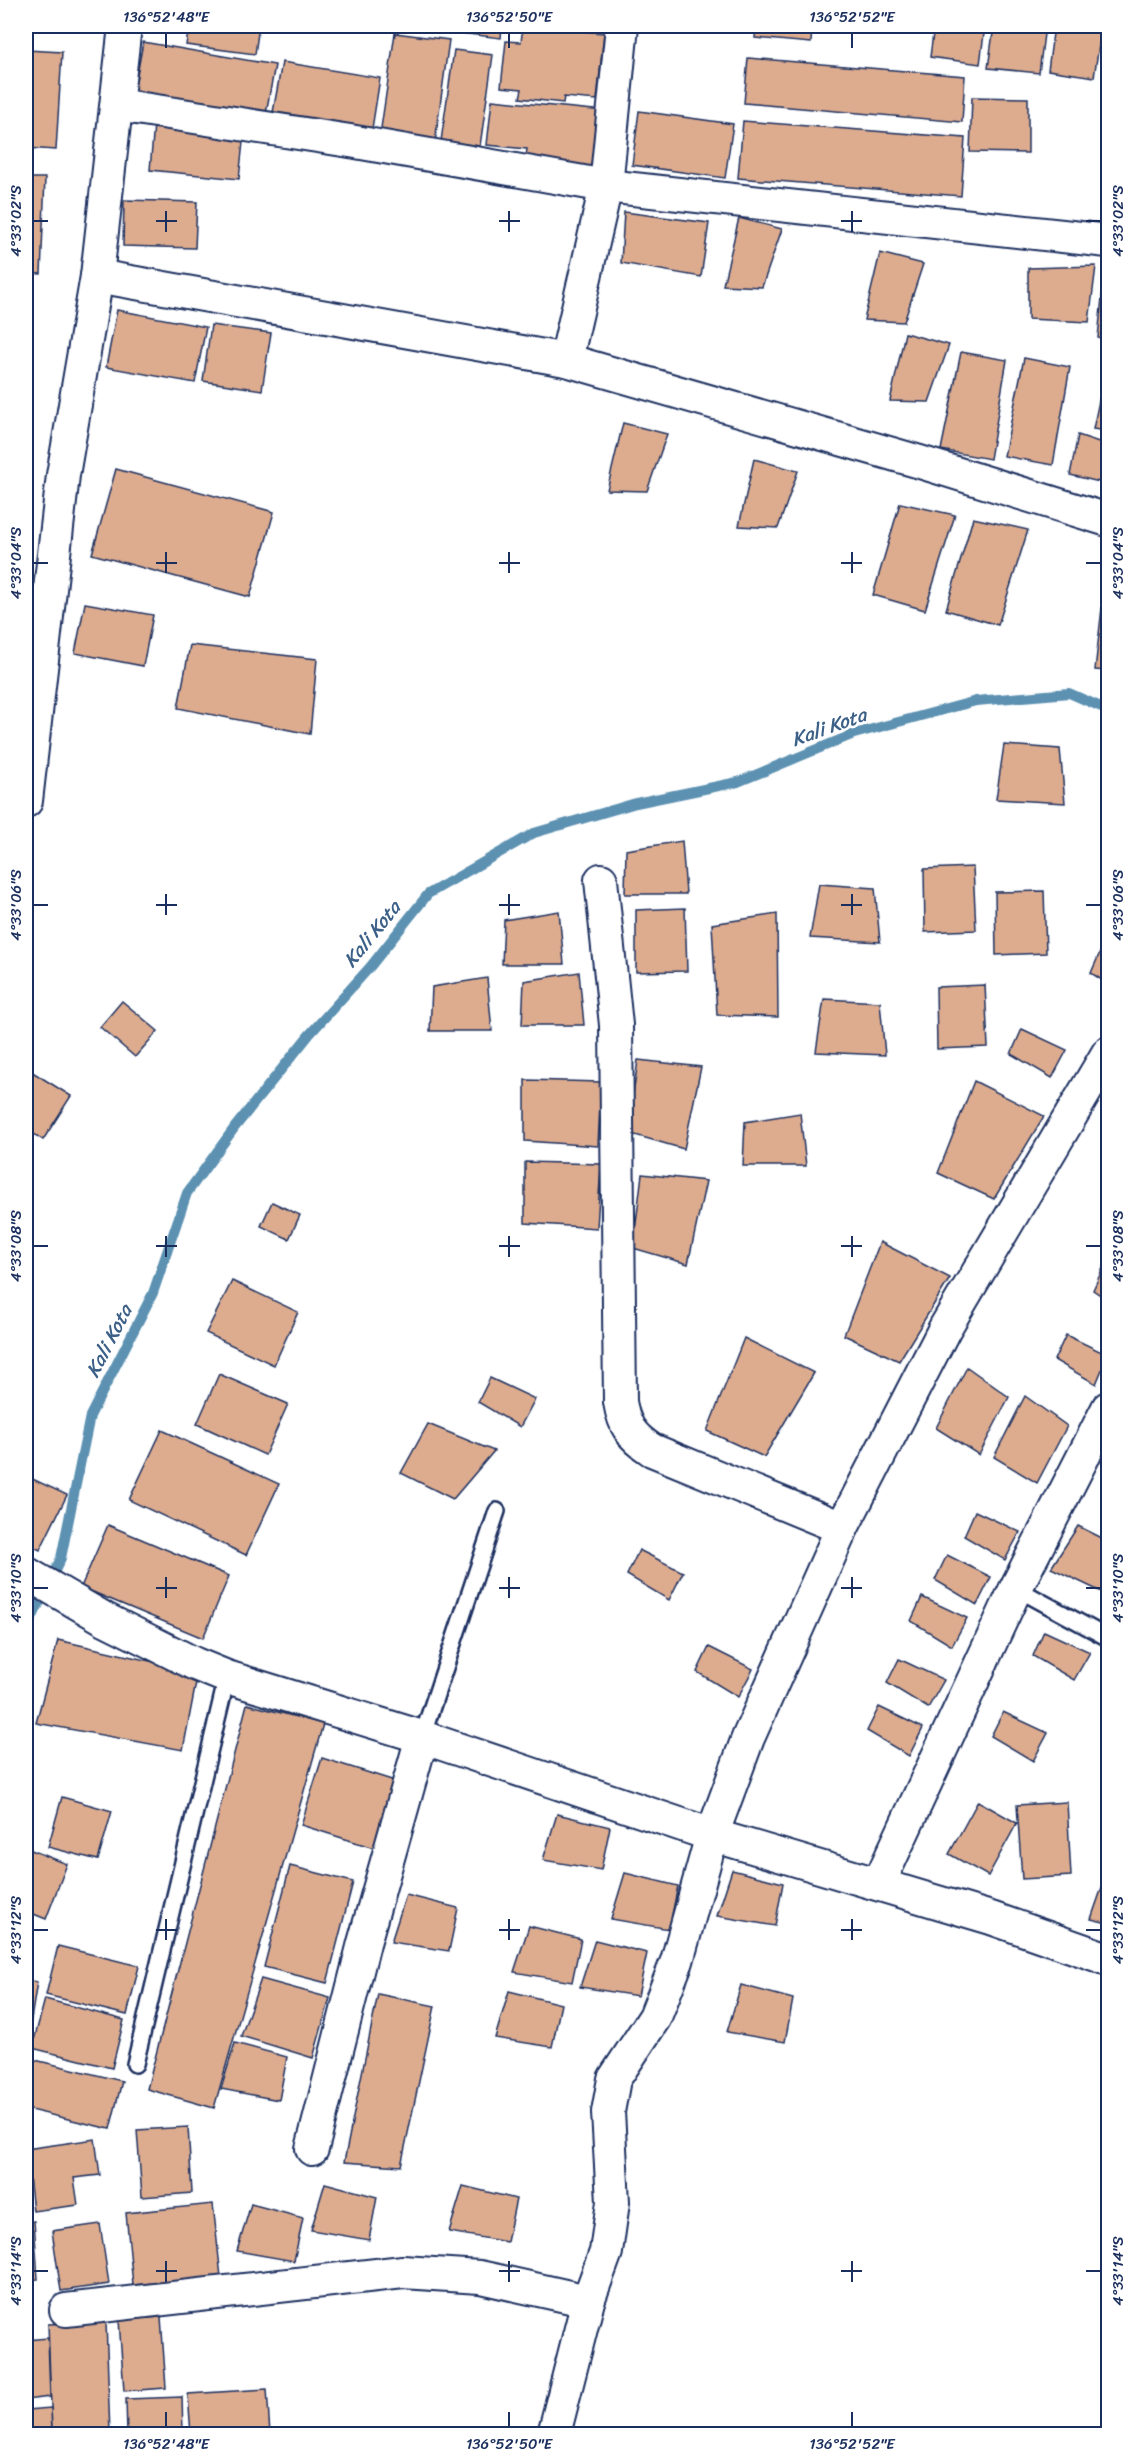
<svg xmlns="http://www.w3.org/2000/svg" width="1134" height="2460" viewBox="0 0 1134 2460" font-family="Sriracha,sans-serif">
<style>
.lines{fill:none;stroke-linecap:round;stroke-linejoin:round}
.stream{stroke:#5c91b1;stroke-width:10}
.building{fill:#ddac8f;stroke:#1b2f5e;stroke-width:1.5}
.lane-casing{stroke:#1b2f5e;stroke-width:20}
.street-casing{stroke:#1b2f5e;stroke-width:36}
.lane{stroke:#fff;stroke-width:15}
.street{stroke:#fff;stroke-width:32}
.ticks{fill:none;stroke:#1b2f5e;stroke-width:2}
.labels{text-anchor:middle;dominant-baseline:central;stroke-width:5;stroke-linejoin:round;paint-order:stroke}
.water-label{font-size:20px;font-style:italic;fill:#3c6087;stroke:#fff}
.neatline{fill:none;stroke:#1b2f5e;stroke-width:2}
.ticks-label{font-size:15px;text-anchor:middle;fill:#1b2f5e}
</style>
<rect width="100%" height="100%" fill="#fff"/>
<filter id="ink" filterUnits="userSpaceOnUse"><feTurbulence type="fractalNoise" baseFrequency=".0167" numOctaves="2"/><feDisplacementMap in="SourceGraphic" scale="12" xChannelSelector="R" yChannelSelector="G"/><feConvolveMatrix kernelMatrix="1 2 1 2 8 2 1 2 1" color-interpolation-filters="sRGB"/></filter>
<g filter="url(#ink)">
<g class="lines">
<path class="stream" d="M26 1631 61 1558 90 1416 153 1293 187 1193 235 1127 309 1035 370 967 428 894 534 833 636 803 738 782 854 734 976 701 1069 693 1108 710"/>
</g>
<g class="building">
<path d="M189 26H259L255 54 186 45Z"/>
<path d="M400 26H502L501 38Z"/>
<path d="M523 26 604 33 597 100 564 97 563 103 520 98 522 89 501 87 506 41 521 42Z"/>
<path d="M756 26H812L811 43 755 38Z"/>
<path d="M934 26H985L980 64 930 57Z"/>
<path d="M994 26H1045L1039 73 988 68Z"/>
<path d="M1054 26H1102L1094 77 1048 70Z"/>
<path d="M395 33 449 40 435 142 380 135Z"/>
<path d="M143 42 275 65 265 119 133 97Z"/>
<path d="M26 50 62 52 56 150 26 148Z"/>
<path d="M454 50 493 55 480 146 441 141Z"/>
<path d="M748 58 965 76 962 122 744 103Z"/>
<path d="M282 62 380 78 371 135 272 118Z"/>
<path d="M972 97 1028 98V153L970 152Z"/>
<path d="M492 100 604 111 599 177 525 165 527 149 487 145Z"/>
<path d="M639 111 733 124 725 178 632 165Z"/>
<path d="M743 121 965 138 961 196 738 178Z"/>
<path d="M154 124 244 133 239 179 150 170Z"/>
<path d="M26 178H45L41 274 26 273Z"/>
<path d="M124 200 197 202 195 248 123 246Z"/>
<path d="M624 212 709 223 701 277 621 263Z"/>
<path d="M739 218 782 229 762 287 723 285Z"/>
<path d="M880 253 923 264 904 322 864 320Z"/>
<path d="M1096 266 1089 322 1028 319V268Z"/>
<path d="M1103 287H1108V340L1098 338Z"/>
<path d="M117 310 206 327 195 383 106 367Z"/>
<path d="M211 325 271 333 262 390 203 381Z"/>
<path d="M905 333 949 345 929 402 890 401Z"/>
<path d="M961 352 1007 360 990 459 941 450Z"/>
<path d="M1024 358 1070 367 1053 465 1004 456Z"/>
<path d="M1105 372 1108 373V431L1093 429Z"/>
<path d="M623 423 667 434 647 491 607 490Z"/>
<path d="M1078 435 1108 445V484L1070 475Z"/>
<path d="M754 459 798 471 778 528 739 526Z"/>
<path d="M116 469 274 512 250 597 92 554Z"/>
<path d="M900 503 955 515 925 610 873 595Z"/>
<path d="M973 518 1028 530 998 625 946 610Z"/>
<path d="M1103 599 1108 600V671L1095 670Z"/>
<path d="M85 603 153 615 143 666 75 653Z"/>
<path d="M190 645 317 659 310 734 178 708Z"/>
<path d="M1004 745 1060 749 1065 803 996 799Z"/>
<path d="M682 841 686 894H625L626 850Z"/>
<path d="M973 867 976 930 925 932 924 869Z"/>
<path d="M819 884 875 888 880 942 810 938Z"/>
<path d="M1044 891 1046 953 996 955 995 892Z"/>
<path d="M685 908 687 971 636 972V910Z"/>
<path d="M559 911 564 964H502L504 920Z"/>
<path d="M777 914 778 1017 717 1015 712 924Z"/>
<path d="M1102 948 1108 951V984L1091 973Z"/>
<path d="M579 972 584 1025H522L524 981Z"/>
<path d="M487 978 492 1031H430L432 987Z"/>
<path d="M985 985 988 1047 937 1049 936 987Z"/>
<path d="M824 999 880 1002 885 1055 816 1052Z"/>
<path d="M122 1001 158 1031 135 1057 100 1027Z"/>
<path d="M1022 1029 1067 1050 1052 1078 1011 1054Z"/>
<path d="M638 1060 701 1067 684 1149 628 1133Z"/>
<path d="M26 1068 71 1096 43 1140 26 1129Z"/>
<path d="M525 1080 601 1082 598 1146 525 1141Z"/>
<path d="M974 1081 1044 1116 994 1199 938 1173Z"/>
<path d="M800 1113 806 1166H743L745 1122Z"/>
<path d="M525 1162 601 1164 597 1228 525 1223Z"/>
<path d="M642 1174 706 1181 688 1264 633 1248Z"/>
<path d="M272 1202 300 1215 289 1239 261 1226Z"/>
<path d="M880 1242 950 1278 899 1361 844 1335Z"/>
<path d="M1104 1266 1108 1268V1300L1093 1290Z"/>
<path d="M232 1281 298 1312 274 1365 206 1333Z"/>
<path d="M1066 1335 1108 1355 1096 1384 1054 1360Z"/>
<path d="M744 1338 814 1373 764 1457 707 1431Z"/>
<path d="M967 1367 1009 1397 979 1455 936 1428Z"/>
<path d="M219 1374 288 1404 265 1455 197 1424Z"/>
<path d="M490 1378 535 1399 520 1427 478 1402Z"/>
<path d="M1025 1396 1067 1426 1037 1483 994 1457Z"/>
<path d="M428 1424 494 1451 453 1499 401 1473Z"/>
<path d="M162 1430 279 1484 246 1555 129 1500Z"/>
<path d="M26 1476 67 1495 40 1550 26 1543Z"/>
<path d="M975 1511 1020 1532 1005 1560 964 1536Z"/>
<path d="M108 1525 229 1576 203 1638 81 1587Z"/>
<path d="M1078 1526 1108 1541V1595L1051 1568Z"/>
<path d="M639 1550 683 1572 669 1600 627 1575Z"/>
<path d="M947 1555 991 1577 977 1605 935 1580Z"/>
<path d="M922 1597 967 1618 952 1646 911 1621Z"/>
<path d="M1044 1631 1090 1652 1074 1680 1033 1656Z"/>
<path d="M58 1640 198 1672 183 1750 36 1723Z"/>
<path d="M709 1647 753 1669 738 1697 697 1672Z"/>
<path d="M899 1659 944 1680 928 1708 887 1683Z"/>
<path d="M247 1704 323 1724 214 2108 147 2089Z"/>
<path d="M879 1707 923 1728 909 1756 867 1731Z"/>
<path d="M1003 1712 1048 1733 1033 1761 991 1736Z"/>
<path d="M322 1758 395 1781 374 1848 301 1825Z"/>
<path d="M62 1797 112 1811 98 1860 48 1847Z"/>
<path d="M978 1801 1017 1823 988 1876 949 1854Z"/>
<path d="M1067 1802 1071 1876 1022 1879 1017 1805Z"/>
<path d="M557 1814 610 1827 601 1870 543 1860Z"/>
<path d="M26 1848 67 1864 46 1919 26 1911Z"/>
<path d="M290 1866 353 1882 327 1983 264 1967Z"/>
<path d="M732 1870 783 1883 775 1926 717 1916Z"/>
<path d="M1108 1870V1923L1091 1919Z"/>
<path d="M625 1873 678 1886 669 1929 611 1919Z"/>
<path d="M406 1895 458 1908 449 1951 391 1942Z"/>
<path d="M529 1926 581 1939 572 1982 514 1972Z"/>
<path d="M595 1940 647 1953 638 1996 580 1987Z"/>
<path d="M58 1946 139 1966 127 2015 46 1995Z"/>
<path d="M261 1979 330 1998 313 2058 241 2036Z"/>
<path d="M26 1980 37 1982 28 2038 26 2037Z"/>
<path d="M741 1985 793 1999 785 2042 727 2032Z"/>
<path d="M509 1991 561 2004 552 2047 495 2038Z"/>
<path d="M378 1994 435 2006 401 2166 344 2162Z"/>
<path d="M45 1999 124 2020 112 2068 32 2048Z"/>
<path d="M235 2043 287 2057 279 2100 221 2089Z"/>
<path d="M35 2060 122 2081 110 2129 26 2109Z"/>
<path d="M188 2127 192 2193 142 2197 137 2130Z"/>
<path d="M95 2139 100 2175 74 2178 78 2205 33 2211 26 2149Z"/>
<path d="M325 2183 377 2197 369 2240 311 2230Z"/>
<path d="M463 2186 516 2199 507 2242 449 2232Z"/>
<path d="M213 2204 221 2277 133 2285 126 2213Z"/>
<path d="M251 2204 303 2218 294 2261 237 2251Z"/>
<path d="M34 2221 38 2279 26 2280V2222Z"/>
<path d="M100 2224 109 2284 61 2291 52 2231Z"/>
<path d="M161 2317 166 2388 124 2391 119 2320Z"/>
<path d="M106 2322 110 2434H52L48 2324Z"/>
<path d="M48 2338 50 2397 26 2400V2340Z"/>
<path d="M267 2389 270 2434H191L188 2394Z"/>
<path d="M182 2397 183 2434H127L126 2399Z"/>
<path d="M51 2408 52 2434H26V2410Z"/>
</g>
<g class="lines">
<g class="lane-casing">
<g id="lane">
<path d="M1016 1588 1108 1638"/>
<path d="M422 1737 497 1511"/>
<path d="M135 2064 227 1677"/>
</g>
</g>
<g class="street-casing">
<g id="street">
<path d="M117 105 350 141 606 186 1108 241"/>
<path d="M97 276 566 360 920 462 1108 520"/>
<path d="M566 360 606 186 622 26"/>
<path d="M26 801 63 475 97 276 125 26"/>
<path d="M601 880 616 1025 620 1402C624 1426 632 1437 652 1450L842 1528"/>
<path d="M26 1573 105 1619 195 1664 227 1677 422 1737 712 1835 991 1918 1108 1959"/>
<path d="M879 1883 1016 1588 1108 1408"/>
<path d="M312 2149 364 1943 422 1737"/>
<path d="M66 2310 403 2272 480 2277 588 2301"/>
<path d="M554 2434 588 2301 606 2252 613 2202 608 2112 614 2079 655 2017 677 1961 712 1835 748 1738 842 1528 945 1328 1108 1053"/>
</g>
</g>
<use href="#lane" class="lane"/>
<use href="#street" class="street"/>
</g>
</g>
<path class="ticks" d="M166 33V48M509 33V48M852 33V48M166 211V232M509 211V232M852 211V232M33 221H48M156 221H177M499 221H520M841 221H862M1086 221H1101M166 552V573M509 552V573M852 552V573M33 563H48M156 563H177M499 563H520M841 563H862M1086 563H1101M166 894V915M509 894V915M852 894V915M33 905H48M156 905H177M499 905H520M841 905H862M1086 905H1101M166 1236V1257M509 1236V1257M852 1236V1257M33 1246H48M156 1246H177M499 1246H520M841 1246H862M1086 1246H1101M166 1577V1598M509 1577V1598M852 1577V1598M33 1588H48M156 1588H177M499 1588H520M841 1588H862M1086 1588H1101M166 1919V1940M509 1919V1940M852 1919V1940M33 1930H48M156 1930H177M499 1930H520M841 1930H862M1086 1930H1101M166 2261V2282M509 2261V2282M852 2261V2282M33 2271H48M156 2271H177M499 2271H520M841 2271H862M1086 2271H1101M166 2412V2427M509 2412V2427M852 2412V2427"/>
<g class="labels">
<g class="water-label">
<text transform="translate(829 727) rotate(-20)">Kali Kota</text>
<text transform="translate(372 934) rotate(-51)">Kali Kota</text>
<text transform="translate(109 1341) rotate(-63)">Kali Kota</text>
</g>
</g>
<rect width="1134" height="2460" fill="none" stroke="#fff" stroke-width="66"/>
<rect x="33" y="33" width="1068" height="2394" class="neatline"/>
<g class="ticks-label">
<text x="166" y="22">136°52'48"E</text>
<text x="509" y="22">136°52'50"E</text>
<text x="852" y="22">136°52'52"E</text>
<text transform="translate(16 221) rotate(-90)" y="5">4°33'02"S</text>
<text transform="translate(1118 221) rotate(-90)" y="5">4°33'02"S</text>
<text transform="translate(16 563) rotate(-90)" y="5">4°33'04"S</text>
<text transform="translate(1118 563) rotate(-90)" y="5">4°33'04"S</text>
<text transform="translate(16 905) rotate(-90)" y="5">4°33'06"S</text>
<text transform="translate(1118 905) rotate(-90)" y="5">4°33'06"S</text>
<text transform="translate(16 1246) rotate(-90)" y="5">4°33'08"S</text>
<text transform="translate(1118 1246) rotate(-90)" y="5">4°33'08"S</text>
<text transform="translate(16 1588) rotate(-90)" y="5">4°33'10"S</text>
<text transform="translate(1118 1588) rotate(-90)" y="5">4°33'10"S</text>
<text transform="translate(16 1930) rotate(-90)" y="5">4°33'12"S</text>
<text transform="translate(1118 1930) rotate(-90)" y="5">4°33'12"S</text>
<text transform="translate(16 2271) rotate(-90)" y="5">4°33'14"S</text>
<text transform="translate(1118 2271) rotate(-90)" y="5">4°33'14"S</text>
<text x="166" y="2449">136°52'48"E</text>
<text x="509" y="2449">136°52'50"E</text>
<text x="852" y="2449">136°52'52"E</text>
</g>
</svg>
